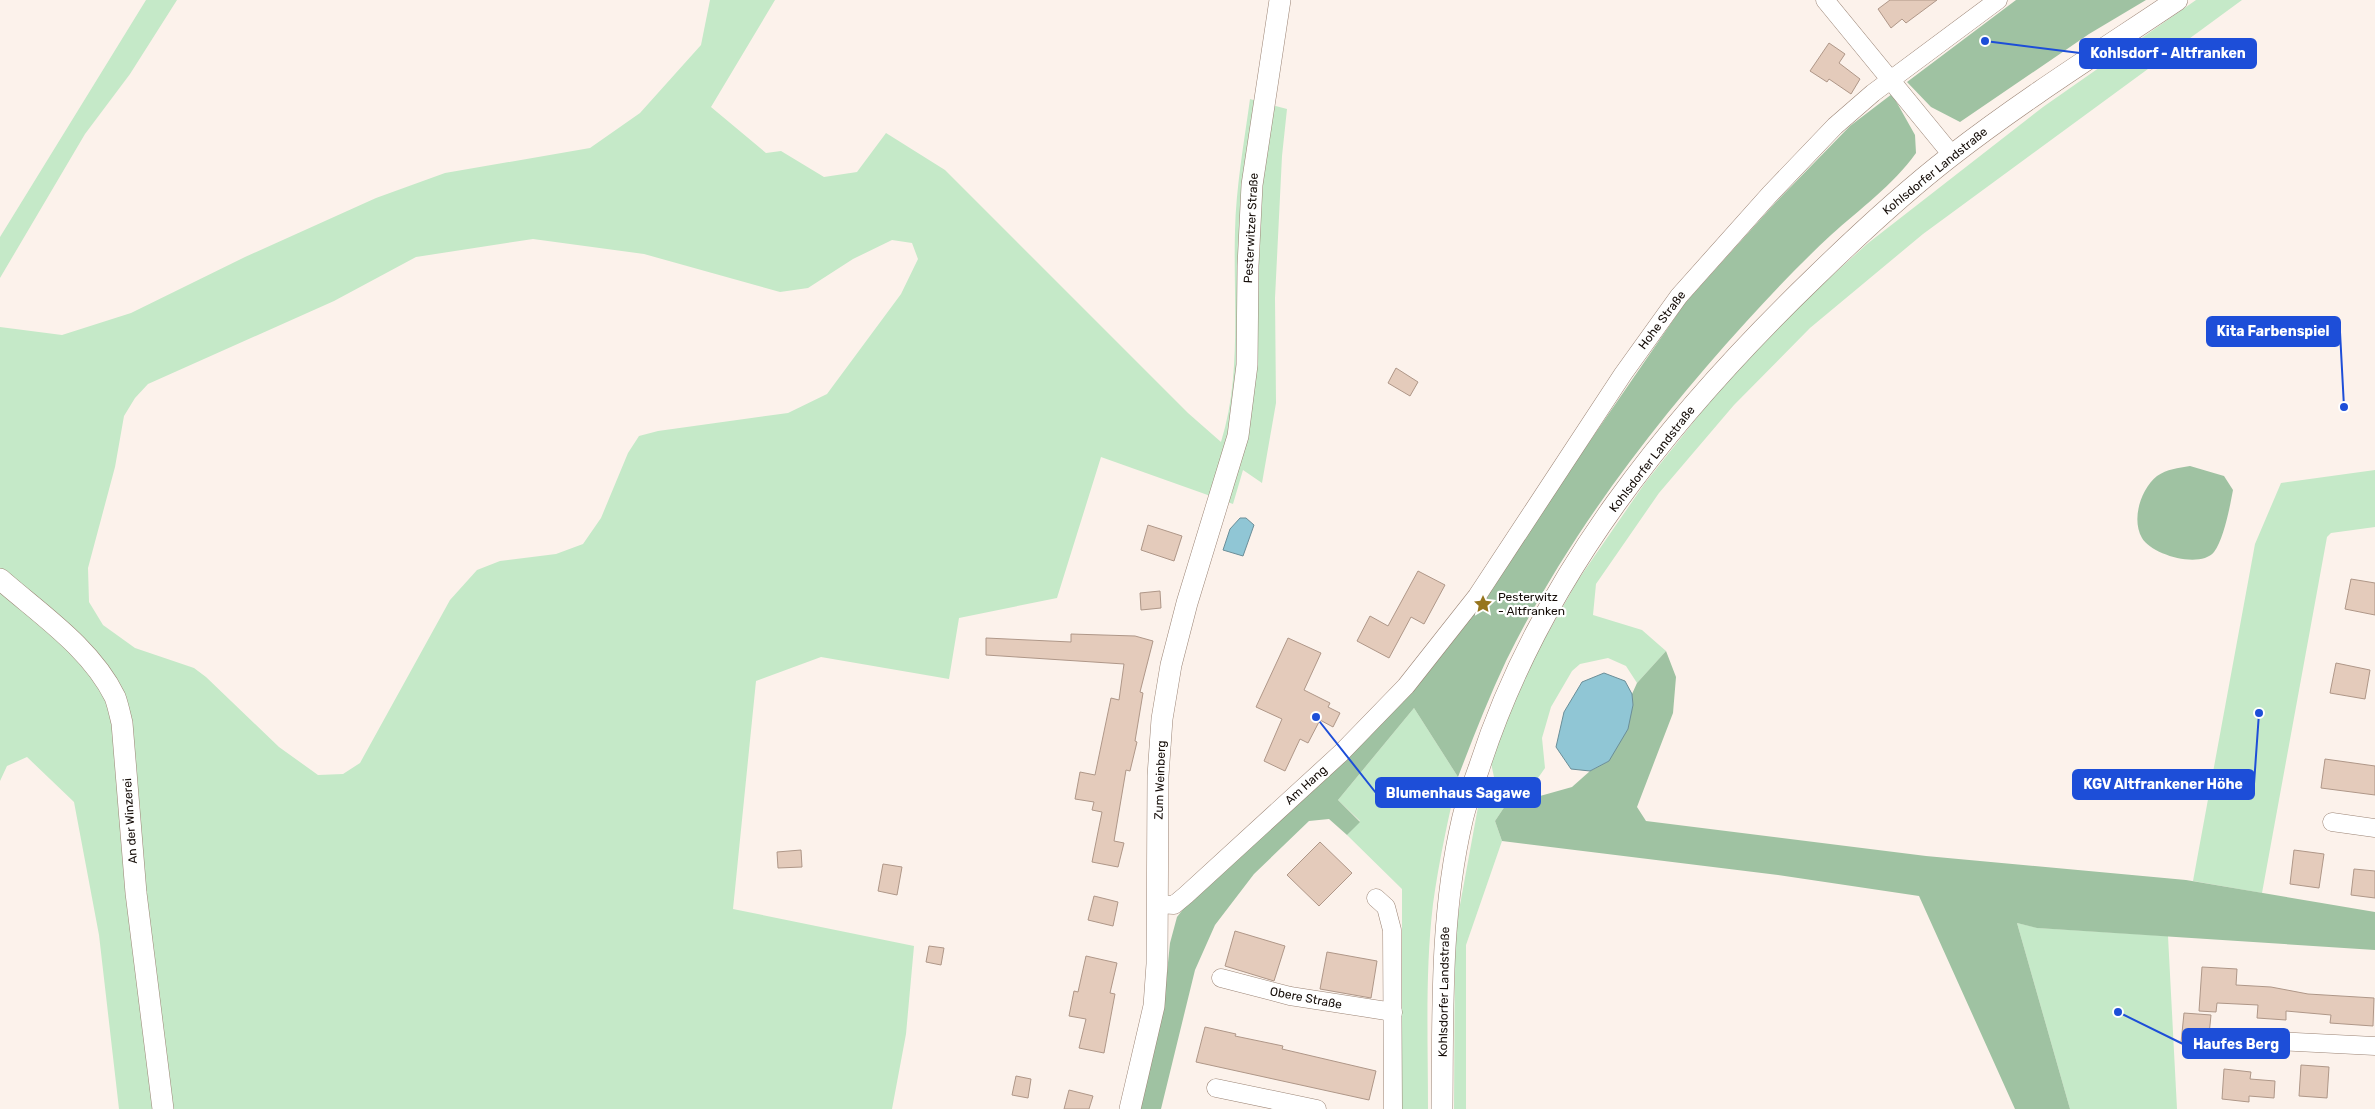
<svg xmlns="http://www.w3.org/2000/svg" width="2375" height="1109" viewBox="0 0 2375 1109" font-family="Rubik,sans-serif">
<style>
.green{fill:#c5e9c8;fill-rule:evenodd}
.forest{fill:#9fc2a2}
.water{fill:#90c6d5;stroke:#6b8e98}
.building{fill:#e4cbbb;stroke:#af9788}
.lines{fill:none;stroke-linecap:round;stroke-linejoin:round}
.minor-casing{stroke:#9b8475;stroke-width:19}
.tertiary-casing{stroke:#9b8475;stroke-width:22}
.minor{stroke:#fff;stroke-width:18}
.tertiary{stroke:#fff;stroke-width:21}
.labels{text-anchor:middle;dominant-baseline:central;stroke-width:4.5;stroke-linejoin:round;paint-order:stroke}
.street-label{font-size:12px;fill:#150d08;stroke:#fff}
.poi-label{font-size:12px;fill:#150d08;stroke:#fff;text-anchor:start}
.leader{fill:none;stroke:#1d4ed8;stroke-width:2}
.callout-dot{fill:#1d4ed8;stroke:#fff;stroke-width:2}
.callout{fill:#1d4ed8;stroke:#1d4ed8;stroke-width:2}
.callout-label{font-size:14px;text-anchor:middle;font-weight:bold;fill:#fff}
</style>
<rect width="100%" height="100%" fill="#fcf2eb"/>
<g class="green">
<path d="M146 0H177L130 74 85 134 0 278V237Z"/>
<path d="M710 0H775L711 107 766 153 781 151 824 177 857 172 886 133 945 170 1188 413 1221 442C1242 375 1233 300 1235 231 1236 187 1244 143 1250 99L1287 109 1282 156 1275 298 1276 403 1262 483 1243 470 1233 504 1101 457 1057 598 959 618 949 679 821 657 756 681 733 909 914 946 906 1034 892 1109H119L99 935 74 802 27 757 7 766 0 781V327L62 335 131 313 245 257 376 198 445 173 590 148 640 113 701 45ZM533 239 644 254 780 292 808 288 853 259 892 240 912 243 918 259 901 294 827 394 788 413 658 431 639 436 628 453 601 518 583 544 556 554 500 561 477 570 450 600 360 763 343 774 318 775 279 747 206 677 194 668 135 648 103 625 89 602 88 568 115 467 124 416 135 398 148 384 334 301 416 257Z"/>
<path d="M2196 0H2242L1923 234 1810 328 1734 405 1659 493 1596 584 1593 615 1642 630 1666 651 1637 683 1626 666 1608 658 1580 664 1572 671 1551 707 1542 738 1545 768 1538 778 1525 785 1494 777 1491 763 1511 710 1537 652 1578 580 1645 483 1719 390 1795 309 1867 244 2043 107Z"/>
<path d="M2375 470V527L2331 533 2327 537 2262 893 2193 881 2255 544 2281 483Z"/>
<path d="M1414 708 1458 777C1448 819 1439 861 1433 904 1425 971 1428 1041 1428 1109H1402V889L1347 835 1360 821 1338 800Z"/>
<path d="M1488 801 1505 806 1495 821 1502 841 1466 945V1109H1454L1455 932 1478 807Z"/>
<path d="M2017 923 2038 928 2168 936 2177 1109H2070Z"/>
</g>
<g class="forest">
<path d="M2016 0H2146L2089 34 1960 122 1931 107 1907 82Z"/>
<path d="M1892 94 1915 135 1916 153C1893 185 1860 209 1831 235 1802 262 1773 292 1746 322 1653 424 1567 537 1506 661 1488 699 1473 738 1458 777L1414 708 1338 800 1360 822 1347 835 1329 819 1309 821 1254 874 1215 925 1195 970 1161 1109H1139L1163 1012 1170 943 1177 917 1200 887 1481 599 1685 303 1776 202 1850 126Z"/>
<path d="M2190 466 2224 476 2233 490C2230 506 2224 539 2214 552 2200 569 2152 555 2142 538 2131 519 2141 489 2157 476 2167 469 2178 468 2190 466Z"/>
<path d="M1666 651 1676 677 1673 713 1637 807 1646 821 1926 856 2186 880 2375 912V950L2037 928 2017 923 2070 1109H2015L1919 896 1778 875 1502 841 1495 821 1505 806 1572 787 1590 771 1609 761 1633 705 1632 694 1637 683Z"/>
</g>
<g class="water">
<path d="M1240 518H1246L1254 525 1243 556 1223 550 1230 529Z"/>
<path d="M1604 673 1625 681 1632 694 1633 705 1628 729 1609 761 1590 771 1571 769 1556 747 1564 712 1582 682Z"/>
</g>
<g class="building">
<path d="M1890 0H1937L1906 23 1902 19 1891 28 1878 9Z"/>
<path d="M1829 43 1845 54 1839 63 1860 79 1851 94 1829 79 1827 82 1810 71Z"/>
<path d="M1396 368 1418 382 1410 396 1388 383Z"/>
<path d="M1148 525 1182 536 1174 561 1141 550Z"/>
<path d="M1418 571 1445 585 1424 624 1411 617 1389 658 1357 641 1370 616 1388 626Z"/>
<path d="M2351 579 2375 583V615L2345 609Z"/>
<path d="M1160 591 1161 608 1141 610 1140 593Z"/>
<path d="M1071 634 1135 636 1153 641 1140 692 1143 693 1135 741 1137 742 1130 771 1126 770 1114 841 1124 843 1118 867 1092 862 1102 812 1092 810 1094 802 1075 799 1080 772 1095 775 1111 698 1119 700 1124 664 986 655V638L1071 642Z"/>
<path d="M1288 638 1321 653 1304 690 1330 703 1328 707 1340 713 1333 727 1320 720 1308 743 1300 739 1285 771 1264 761 1282 719 1256 707Z"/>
<path d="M2336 663 2370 670 2365 699 2330 693Z"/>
<path d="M2325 759 2375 766V795L2321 788Z"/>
<path d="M1320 842 1352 873 1319 906 1287 875Z"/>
<path d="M801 850 802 867 778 868 777 852Z"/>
<path d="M2294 850 2324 854 2319 888 2290 884Z"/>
<path d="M883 864 902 867 897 895 878 891Z"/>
<path d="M2354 869 2375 871V898L2351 895Z"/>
<path d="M1094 896 1118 902 1113 926 1088 920Z"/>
<path d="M1235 931 1285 946 1274 981 1225 966Z"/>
<path d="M929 946 944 948 941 965 926 962Z"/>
<path d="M1327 952 1377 961 1371 998 1320 989Z"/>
<path d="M1086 956 1117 963 1110 993 1115 994 1104 1053 1079 1048 1086 1019 1069 1016 1074 991 1078 992Z"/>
<path d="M2202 967 2237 969 2236 985 2271 987 2308 994 2374 998 2373 1026 2330 1023 2331 1015 2286 1011V1020L2257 1018 2258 1005 2217 1003 2216 1012 2199 1011Z"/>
<path d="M2184 1013 2211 1015 2208 1045 2181 1043Z"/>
<path d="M1205 1027 1236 1034 1235 1036 1283 1046 1282 1049 1376 1071 1369 1100 1196 1062Z"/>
<path d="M2301 1065 2329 1067 2327 1098 2299 1096Z"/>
<path d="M2224 1069 2251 1072 2250 1079 2275 1081 2274 1098 2249 1096V1102L2222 1099Z"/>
<path d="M1016 1076 1031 1079 1028 1098 1012 1095Z"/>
<path d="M1069 1090 1093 1096 1089 1109H1064Z"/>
</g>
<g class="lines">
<g class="minor-casing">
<g id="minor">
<path d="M1825 0 1952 155"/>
<path d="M2332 822 2375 828"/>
<path d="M1376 898 1386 907 1392 930 1393 1109"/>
<path d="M1158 904 1174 905 1186 895 1341 753 1406 686 1477 596 1623 374 1679 296 1770 194 1835 126 1873 93 1998 0"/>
<path d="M1221 978 1290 996 1393 1012"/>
<path d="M2254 1040 2375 1046"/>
<path d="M1216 1088 1317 1109"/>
</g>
</g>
<g class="tertiary-casing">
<g id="tertiary">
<path d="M0 579C40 614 91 648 115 697 118 705 120 715 122 723L136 893 163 1109"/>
<path d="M1130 1109 1154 1006 1157 964 1158 776 1162 719 1171 665 1187 603 1238 436 1247 365 1248 266 1252 185 1280 0"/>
<path d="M1442 1109C1443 1013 1440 916 1462 821 1466 803 1473 785 1479 768 1540 577 1672 415 1814 278 1858 235 1902 194 1951 156 2023 100 2101 51 2177 0"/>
</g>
</g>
<use href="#minor" class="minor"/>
<use href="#tertiary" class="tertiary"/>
</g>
<defs>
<g id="sight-bare" transform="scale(1.5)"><path d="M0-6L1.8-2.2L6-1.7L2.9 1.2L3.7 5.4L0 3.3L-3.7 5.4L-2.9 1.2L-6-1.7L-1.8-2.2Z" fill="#96751e" stroke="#fff" stroke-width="2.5" paint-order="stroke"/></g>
</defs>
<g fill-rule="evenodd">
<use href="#sight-bare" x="1483" y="604"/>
</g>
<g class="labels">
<g class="street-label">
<text transform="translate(1935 171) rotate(-39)">Kohlsdorfer Landstraße</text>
<text transform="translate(1251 228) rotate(-87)">Pesterwitzer Straße</text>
<text transform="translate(1662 320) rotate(-53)">Hohe Straße</text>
<text transform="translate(1652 459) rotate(-52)">Kohlsdorfer Landstraße</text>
<text transform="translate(1160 780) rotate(-88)">Zum Weinberg</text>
<text transform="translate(1306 785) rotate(-42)">Am Hang</text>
<text transform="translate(130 821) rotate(-94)">An der Winzerei</text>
<text transform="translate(1444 992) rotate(-89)">Kohlsdorfer Landstraße</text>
<text transform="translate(1306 998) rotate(11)">Obere Straße</text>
</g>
<g class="poi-label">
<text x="1498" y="597">Pesterwitz<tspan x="1498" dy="14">- Altfranken</tspan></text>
</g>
</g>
<path class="leader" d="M1985 41L2080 53M2344 407L2340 332M2259 713L2254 784M1316 717L1376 793M2118 1012L2183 1044"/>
<g class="callout-dot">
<circle cx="1985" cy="41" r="5"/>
<circle cx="2344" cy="407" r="5"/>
<circle cx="2259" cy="713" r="5"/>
<circle cx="1316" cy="717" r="5"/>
<circle cx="2118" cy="1012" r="5"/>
</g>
<g class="callout">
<rect x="2080" y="39" width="176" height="29" rx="5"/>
<rect x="2207" y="317" width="133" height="29" rx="5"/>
<rect x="2073" y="770" width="181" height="29" rx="5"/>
<rect x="1376" y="778" width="164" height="29" rx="5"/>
<rect x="2183" y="1029" width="106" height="29" rx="5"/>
</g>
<g class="callout-label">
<text x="2168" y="58">Kohlsdorf - Altfranken</text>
<text x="2273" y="336">Kita Farbenspiel</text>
<text x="2163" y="789">KGV Altfrankener Höhe</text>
<text x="1458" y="798">Blumenhaus Sagawe</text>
<text x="2236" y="1049">Haufes Berg</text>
</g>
</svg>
